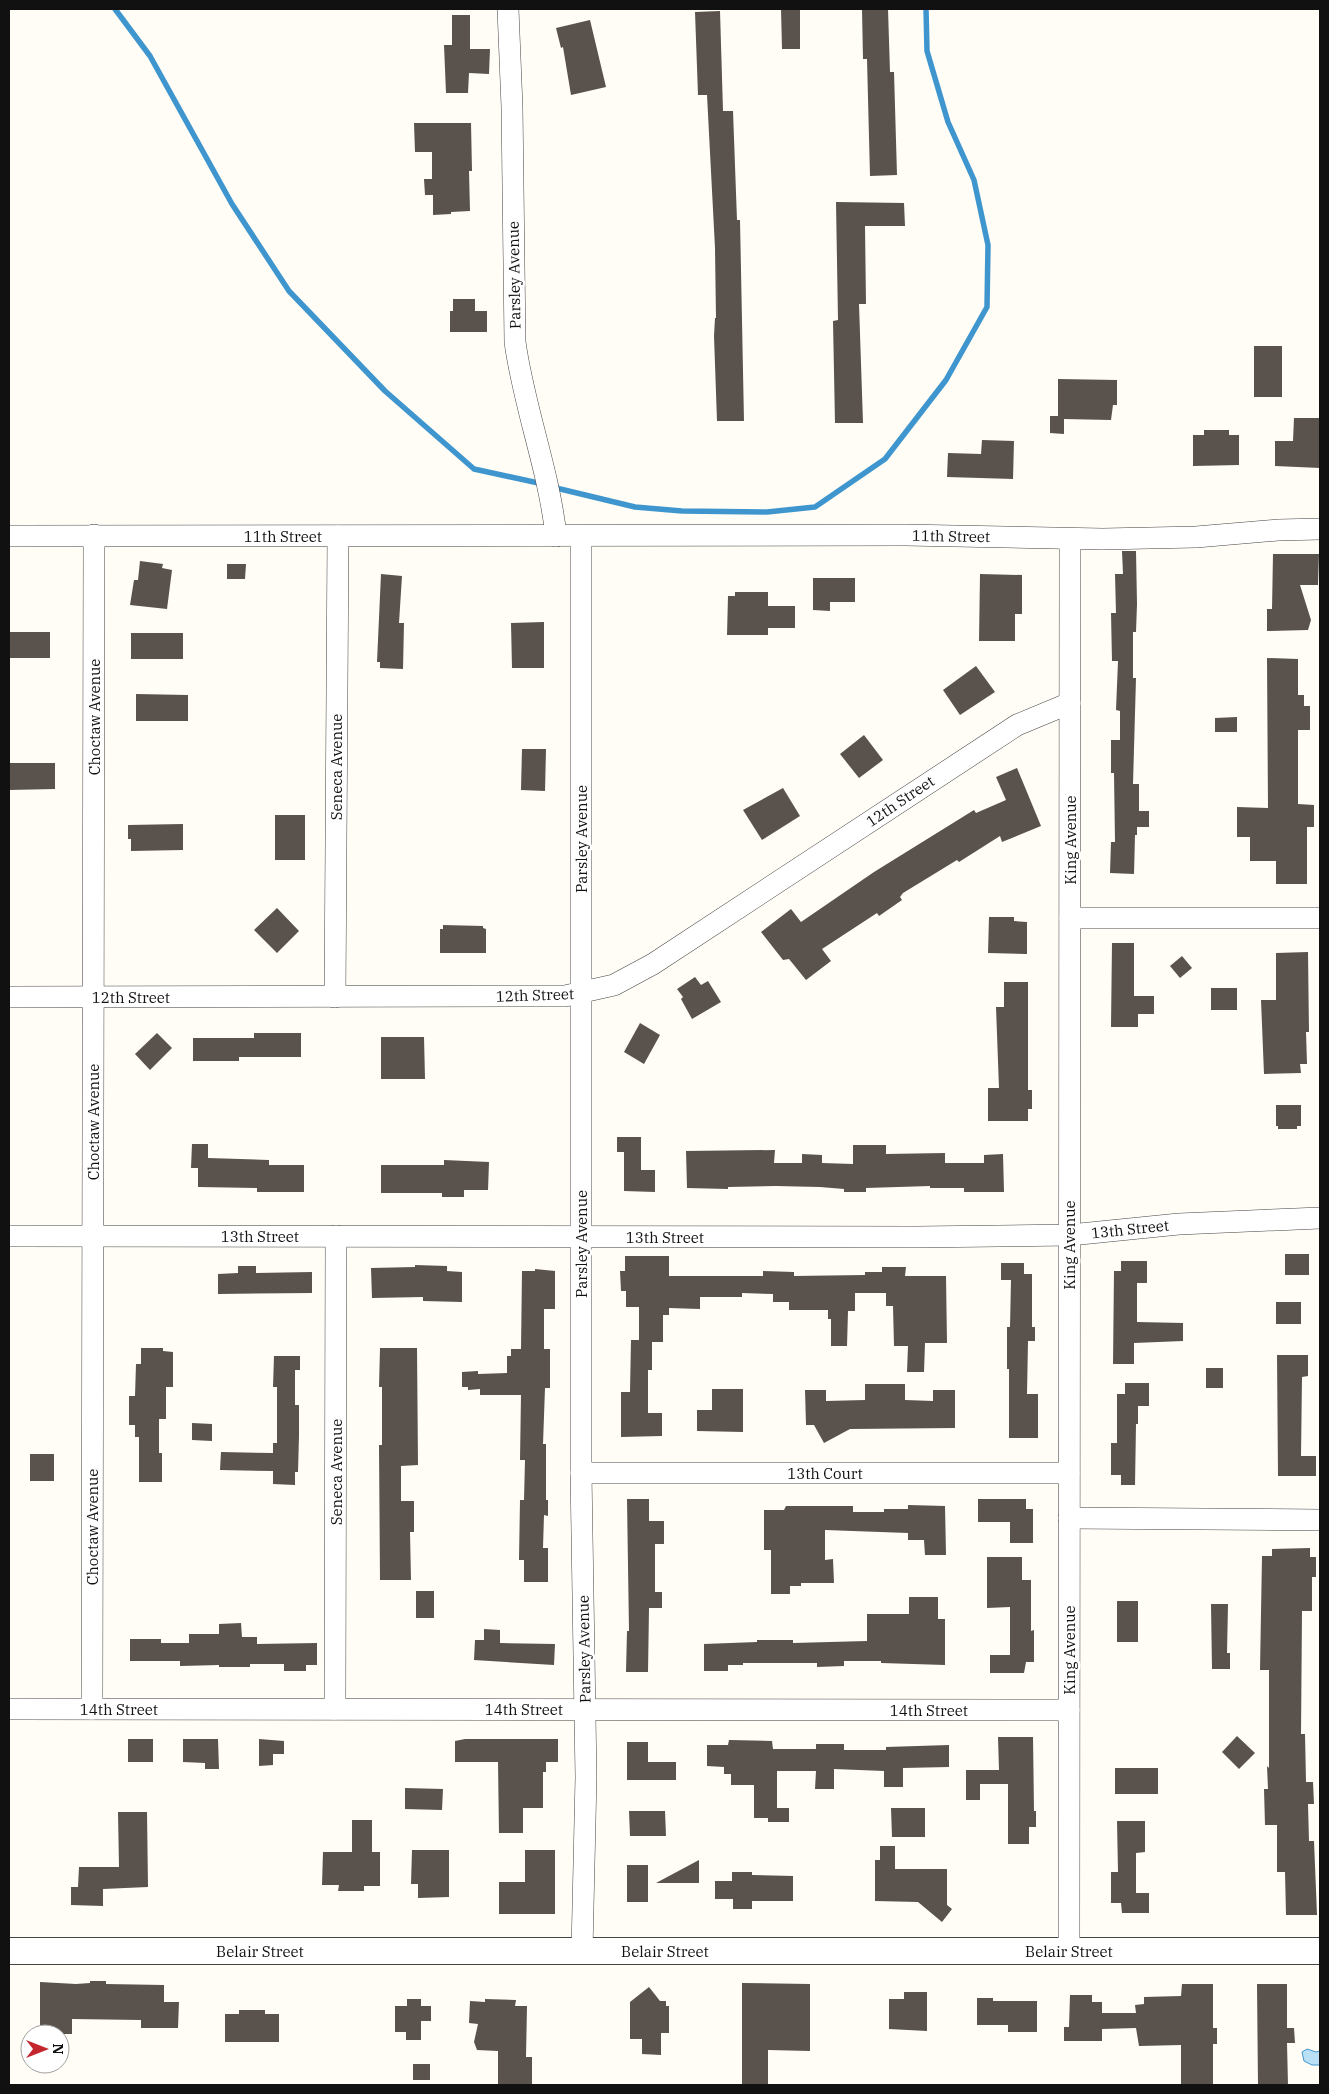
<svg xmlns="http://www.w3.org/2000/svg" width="1329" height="2094" viewBox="0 0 1329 2094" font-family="'IBM Plex Serif',serif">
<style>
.water{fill:#b9e0f7;stroke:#3f96cf}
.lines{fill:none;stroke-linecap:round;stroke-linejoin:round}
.stream{stroke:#3f96cf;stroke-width:5.5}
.building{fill:#5a524d}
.minor-casing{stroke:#444;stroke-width:22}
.tertiary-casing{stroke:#444;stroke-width:28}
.minor{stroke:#fff;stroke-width:21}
.tertiary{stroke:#fff;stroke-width:26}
.labels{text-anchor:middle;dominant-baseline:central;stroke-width:5;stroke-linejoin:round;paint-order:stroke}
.street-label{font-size:15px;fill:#111;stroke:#fff}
</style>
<rect width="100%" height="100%" fill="#fffdf5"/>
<path class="water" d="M1307 2049 1316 2052 1320 2051V2065H1312L1304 2061 1302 2052Z"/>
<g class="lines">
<g class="stream">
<path d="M115 9 150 56 232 204 289 291 385 391 474 469 543 484"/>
<path d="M552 487 635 507 682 511 767 512 815 507 885 459 946 380 987 307 988 245 974 180 948 122 927 51 926 9"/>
</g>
</g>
<g class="building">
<path d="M781 9H800V49H782Z"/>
<path d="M862 9H888L890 72H894L897 175 870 176 867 59H863Z"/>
<path d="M720 11 723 111H733L737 220H740L744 421H717L714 336 715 318H716L715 248 707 95H698L695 12Z"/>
<path d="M452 15H470V49H490L489 74 469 73 468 93H446L444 45H452Z"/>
<path d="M590 20 606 87 571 95 563 47 561 48 556 28Z"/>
<path d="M414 123H471L472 171H469L470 211 451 212V214L433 215V195H425L424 179H432V152H415Z"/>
<path d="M836 202 904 203 905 226H865L866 304H859L863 423H835L833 321 838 320Z"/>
<path d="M453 299H475V311H487V332H450V311H453Z"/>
<rect x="1254" y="346" width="28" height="51"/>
<path d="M1058 379 1117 380V405H1113L1111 420 1064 419V434L1050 433V416H1058Z"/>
<path d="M1294 418H1320V468L1275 466V441H1293Z"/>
<path d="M1204 430H1229V435H1239V465L1193 466V435H1204Z"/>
<path d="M982 440 1014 441 1013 479 947 477 948 453 981 454Z"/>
<path d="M1122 551H1136L1137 604 1136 632H1133V678H1136L1133 784H1139V811H1149V827H1137V835H1135L1134 874 1110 873 1111 842H1115L1114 773H1111V740H1120V711L1116 710 1118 661H1112L1111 613H1116L1115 574H1123Z"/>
<path d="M1273 554H1319L1318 585H1300L1311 620 1308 630 1267 631V609H1272Z"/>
<path d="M140 561 163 564 162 568 172 570 167 609 130 605 134 580H138Z"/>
<path d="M227 564H246L245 579H227Z"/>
<path d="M381 574 402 576 399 623H404L403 669 380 668V662H377Z"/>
<path d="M980 574 1022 575V614H1015V641H979Z"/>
<path d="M813 578H855V602H830V611L813 610Z"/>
<path d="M735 592H768V606H795V628H768V635H727L728 596H735Z"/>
<path d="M544 622V668H512L511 623Z"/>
<rect x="9" y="632" width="41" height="26"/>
<rect x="131" y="633" width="52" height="26"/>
<path d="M1267 658 1298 659V695H1304V706H1310V730H1298V804L1314 805V827H1307V884H1276V861H1250V837H1237V807L1268 808Z"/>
<path d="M976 666 995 692 960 715 943 690Z"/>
<path d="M136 694 188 695V721H136Z"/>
<path d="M1237 717V732H1215V718Z"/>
<path d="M864 735 883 760 859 778 840 754Z"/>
<path d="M522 749H546L545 791 521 790Z"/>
<path d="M9 763H55V789L9 790Z"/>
<path d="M1017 768 1041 826 1002 842 1000 836 959 862 957 860 903 893 900 897 902 900 879 916 877 913 822 949 831 961 806 980 789 959 783 960 761 932 791 909 801 922 874 872 974 810 976 813 1006 800 996 777Z"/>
<path d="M783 788 800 816 762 840 743 810Z"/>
<rect x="275" y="815" width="30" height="45"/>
<path d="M183 824V850L131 851V839H128V825Z"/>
<path d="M277 908 299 931 277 953 254 930Z"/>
<path d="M989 917H1014V921L1027 922V954L988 953Z"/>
<path d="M443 925 483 926V928L486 929V953H440V929H443Z"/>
<path d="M1112 943H1134V996H1154V1014H1138V1027H1111Z"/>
<path d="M1308 952 1309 1032H1306L1307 1064H1300L1301 1073 1264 1074 1261 1000H1276V953Z"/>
<path d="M1182 956 1192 968 1180 978 1170 966Z"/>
<path d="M695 977 701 985 708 981 721 1002 692 1019 681 999 683 997 677 989Z"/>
<path d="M1004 982H1028V1090H1032V1109H1028V1121H988V1088H999L996 1007H1004Z"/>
<rect x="1211" y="988" width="26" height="22"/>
<path d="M640 1023 660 1035 644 1064 624 1052Z"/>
<path d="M157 1033 172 1048 150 1070 135 1054Z"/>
<path d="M254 1033H301V1057H239V1061H193V1038H254Z"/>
<path d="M381 1037H424L425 1079H381Z"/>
<path d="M1276 1105H1301V1126H1297V1129H1278V1126H1276Z"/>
<path d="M617 1137H641V1170H655V1192L624 1191V1152H617Z"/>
<path d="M192 1144H208V1158L269 1160V1165H304V1192H257V1188L198 1187V1168H191Z"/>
<path d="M853 1145H886V1154L945 1153V1163H984V1155L1003 1154 1004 1192H964V1188H930V1186L866 1188V1192H844V1189L820 1187 776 1186 728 1187V1189L687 1188 686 1151 775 1150 774 1163H802V1154L822 1155V1163L853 1164Z"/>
<path d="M444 1160 489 1162 488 1190H464V1197H442V1193H381V1165H444Z"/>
<rect x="1285" y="1254" width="24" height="21"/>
<path d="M625 1256H669V1276H763V1271L794 1272V1276L865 1275V1272H882V1267H906L905 1276H946L947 1343H925L924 1372H907L908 1346H894L893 1306H886V1293H855V1311H848L847 1346H831V1319H828V1310H789V1302H773V1294L742 1293V1297H700V1309L669 1308V1315H663V1342H652V1370H648V1413H662V1436L621 1437V1392H630L631 1340H639V1307H626V1291H621L620 1271H625Z"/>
<path d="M1121 1261H1147V1283H1137V1322L1183 1323V1341L1134 1343V1364H1113L1114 1271H1121Z"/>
<path d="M1001 1263H1024V1274H1032V1327H1035V1341H1028L1027 1394H1038V1438H1009V1369H1007V1327H1010L1011 1280H1001Z"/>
<path d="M415 1265 447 1266V1271L462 1272V1302L423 1301V1297L372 1298 371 1268 415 1267Z"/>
<path d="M238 1266H256V1273L312 1272V1293L218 1294V1274L238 1273Z"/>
<path d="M535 1269 555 1271V1309H544V1349H550V1388H545L543 1444H546V1500H548V1516L544 1515 543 1548H548V1582H524V1560H519L520 1500H524L525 1460H520L521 1395H480V1389L468 1390V1387H462V1372L478 1371V1374L507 1373V1356H511V1349H521L522 1271H535Z"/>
<rect x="1276" y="1302" width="25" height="22"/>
<path d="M141 1348H163V1351L173 1352V1387H166V1419H159V1453H162V1482H139V1437H135V1425H129V1396H135L136 1364H141Z"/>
<path d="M380 1348H417L418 1465 401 1466V1501H414V1532H410L411 1580H380L379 1445H382V1387H379Z"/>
<path d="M1277 1355H1308V1376L1302 1377 1301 1456H1316V1476H1278Z"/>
<path d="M274 1356H300V1370H295V1405H299V1436L298 1472H295V1485L273 1484V1471L220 1470 221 1452 273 1453V1443H277V1387H273Z"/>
<rect x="1206" y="1368" width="17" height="20"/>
<path d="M1125 1383H1149V1406H1138V1424H1136L1135 1485H1121V1475H1111V1443H1117V1394H1125Z"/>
<path d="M865 1384H905V1400L933 1401V1390H955V1428L850 1429 824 1443 814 1425H806L805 1390H826V1401L865 1400Z"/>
<path d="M712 1389H743V1432L697 1431V1410H712Z"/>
<path d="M192 1423 212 1424V1441L192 1440Z"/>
<rect x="30" y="1454" width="24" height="27"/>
<path d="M627 1499H649V1521H664V1544H655V1592H662V1608H649L648 1672H626L627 1631H629Z"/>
<path d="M978 1499H1026V1509H1033V1543H1010V1522H978Z"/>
<path d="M908 1505 945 1506 946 1555H925L924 1540H908V1533L825 1530V1560L833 1559 834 1583H801V1586H790V1594H771V1550H764V1510H784L786 1506H853V1512H884V1509H908Z"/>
<path d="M1310 1548V1557H1316V1577H1312V1611H1302L1301 1734H1305L1306 1782H1313L1314 1804H1308L1309 1841H1314L1317 1915H1286L1285 1872H1277V1825H1265L1264 1789H1268L1267 1766 1269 1768V1670H1260L1262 1556H1272V1549Z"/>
<path d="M987 1557H1022V1580H1031V1631L1034 1630V1662H1026L1024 1673H990V1655H1010V1607L987 1608Z"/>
<rect x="416" y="1591" width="18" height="27"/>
<path d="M909 1597H938V1619H945V1665L881 1663V1661H844V1666L817 1667V1663H743V1665H728V1671H704V1644L757 1642V1640H793V1643L867 1641V1614H909Z"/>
<rect x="1117" y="1601" width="21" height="41"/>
<path d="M1211 1604H1228L1227 1653H1230V1669H1212Z"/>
<path d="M241 1623 242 1637H257V1644L317 1643V1665H306V1671H284V1664H250V1667H219V1665L180 1666V1661H130V1639H161V1643H189V1634H219V1624Z"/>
<path d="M484 1629 500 1630V1643L555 1644 554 1665 474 1660 475 1640H484Z"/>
<path d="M1237 1736 1255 1753 1239 1769 1222 1752Z"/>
<path d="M998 1737H1033L1034 1811H1036V1827H1029V1844H1008V1784H980V1800H966V1770H999Z"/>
<rect x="128" y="1739" width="25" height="23"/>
<path d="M183 1739H218L219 1769H205V1763L183 1762Z"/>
<path d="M259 1739 284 1741V1754H273V1765L259 1766Z"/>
<path d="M465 1739H558V1762H546V1772H543V1808H523V1833H499L498 1762H455V1741Z"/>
<path d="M729 1740 772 1741 773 1749H816V1744H844V1750H886V1747L949 1745V1767L903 1768V1787H884V1771L834 1769V1789H815L816 1771H777V1808H789V1822H768V1818H754V1785H731V1774H724V1767L707 1766V1745H728Z"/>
<path d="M627 1742H648V1762H676V1780H627Z"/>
<rect x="1115" y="1768" width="43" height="26"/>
<path d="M405 1788 443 1789 442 1810 405 1809Z"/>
<path d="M891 1808H925V1837H892Z"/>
<path d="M629 1811H665L666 1836H630Z"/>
<path d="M118 1812H147L148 1887 103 1889V1906L71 1905V1887H78L79 1867H119Z"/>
<path d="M352 1820H372V1852H380V1886H364V1891H338L339 1885H322L323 1852H352Z"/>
<path d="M1117 1821H1145V1852L1136 1853V1893H1149V1913H1122L1121 1903H1111V1872H1118Z"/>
<path d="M880 1846H895V1869H947V1905L952 1909 942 1922 918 1902 875 1901V1860H880Z"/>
<path d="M412 1850H449V1897L418 1898V1884H411Z"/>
<path d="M525 1850H555V1914H499V1882H525Z"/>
<path d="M699 1860V1883H656Z"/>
<rect x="627" y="1865" width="21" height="37"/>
<path d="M732 1872H752V1875L793 1876V1901H752V1909H733V1899H715V1881H732Z"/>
<path d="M90 1981H106V1984L164 1985V2002H179L178 2028H141V2020L72 2019V2034H40V1982L76 1984 90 1983Z"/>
<path d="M742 1983 810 1984V2051L768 2050V2085H742Z"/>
<path d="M1182 1984H1213V2028H1217V2044H1213V2085H1181V2045L1139 2046 1136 2028 1102 2029V2041H1064V2027H1069L1070 1995H1092V2002H1102V2013H1136L1135 2005 1144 2004V1997L1181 1996Z"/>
<path d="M1257 1984H1287V2028H1294L1295 2043H1287L1288 2085H1258Z"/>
<path d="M649 1987 660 2001H666V2006H669V2033H661V2055L642 2054V2039H630V2002Z"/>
<path d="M904 1992H927V2031L889 2029V1999H904Z"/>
<path d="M977 1998H993V2001H1037V2032H1008V2025H977Z"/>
<path d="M407 1999H421V2006H431V2021H421V2040H406V2032H395V2006H407Z"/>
<path d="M485 1999 516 2000 515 2006H527L526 2057H532V2085H498V2051L477 2050 474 2042 478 2024 469 2023 470 2001 485 2002Z"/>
<path d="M239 2010H265V2014H279V2042H225V2014H239Z"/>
<rect x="413" y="2064" width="17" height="16"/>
</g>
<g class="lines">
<g class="minor-casing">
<g id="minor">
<path d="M508 9 512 107 515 342C524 408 549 470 556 536"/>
<path d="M9 536 905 535 1103 539 1196 537 1278 530 1320 529"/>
<path d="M581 536V1473L586 1777 582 1951"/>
<path d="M1070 918H1320"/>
<path d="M9 997 565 996 614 985 653 964 1017 725 1070 703"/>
<path d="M335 997 338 536"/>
<path d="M9 1236 917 1237 1070 1235 1179 1224 1320 1218"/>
<path d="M581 1473H1069"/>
<path d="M1069 1518 1320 1520"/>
<path d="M9 1709 1069 1710"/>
<path d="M92 1709 94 535"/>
<path d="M335 1709 336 1236"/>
<path d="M1069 1951 1070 539"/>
</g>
</g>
<g class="tertiary-casing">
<path id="tertiary" d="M9 1951H1320"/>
</g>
<use href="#minor" class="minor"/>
<use href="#tertiary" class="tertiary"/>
</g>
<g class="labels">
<g class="street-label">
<text transform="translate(514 275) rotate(-91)">Parsley Avenue</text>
<text x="283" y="536">11th Street</text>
<text transform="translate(951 536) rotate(1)">11th Street</text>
<text transform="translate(94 717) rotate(-90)">Choctaw Avenue</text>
<text transform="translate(336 767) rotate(-90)">Seneca Avenue</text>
<text transform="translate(900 801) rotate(-34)">12th Street</text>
<text transform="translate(581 839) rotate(-90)">Parsley Avenue</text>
<text transform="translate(1070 840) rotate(-90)">King Avenue</text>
<text transform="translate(535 995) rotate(-2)">12th Street</text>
<text x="131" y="997">12th Street</text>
<text transform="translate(93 1122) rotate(-90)">Choctaw Avenue</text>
<text transform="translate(1130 1229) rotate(-6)">13th Street</text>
<text x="260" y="1236">13th Street</text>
<text x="665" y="1237">13th Street</text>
<text transform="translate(581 1244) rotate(-90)">Parsley Avenue</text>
<text transform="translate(1069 1245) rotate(-90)">King Avenue</text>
<text transform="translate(336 1472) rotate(-90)">Seneca Avenue</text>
<text x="825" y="1473">13th Court</text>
<text transform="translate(92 1527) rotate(-90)">Choctaw Avenue</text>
<text transform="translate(584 1649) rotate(-91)">Parsley Avenue</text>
<text transform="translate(1069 1650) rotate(-90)">King Avenue</text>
<text x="119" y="1709">14th Street</text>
<text x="524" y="1709">14th Street</text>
<text x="929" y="1710">14th Street</text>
<text x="260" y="1951">Belair Street</text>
<text x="665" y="1951">Belair Street</text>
<text x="1069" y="1951">Belair Street</text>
</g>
</g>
<rect width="1329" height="2094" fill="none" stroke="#111111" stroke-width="20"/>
<g transform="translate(45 2049) rotate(90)"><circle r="24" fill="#ffffff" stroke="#a0a0a0"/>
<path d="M0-4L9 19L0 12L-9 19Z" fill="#c4262e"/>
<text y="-8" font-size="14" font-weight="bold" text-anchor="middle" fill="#111111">N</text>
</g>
</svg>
